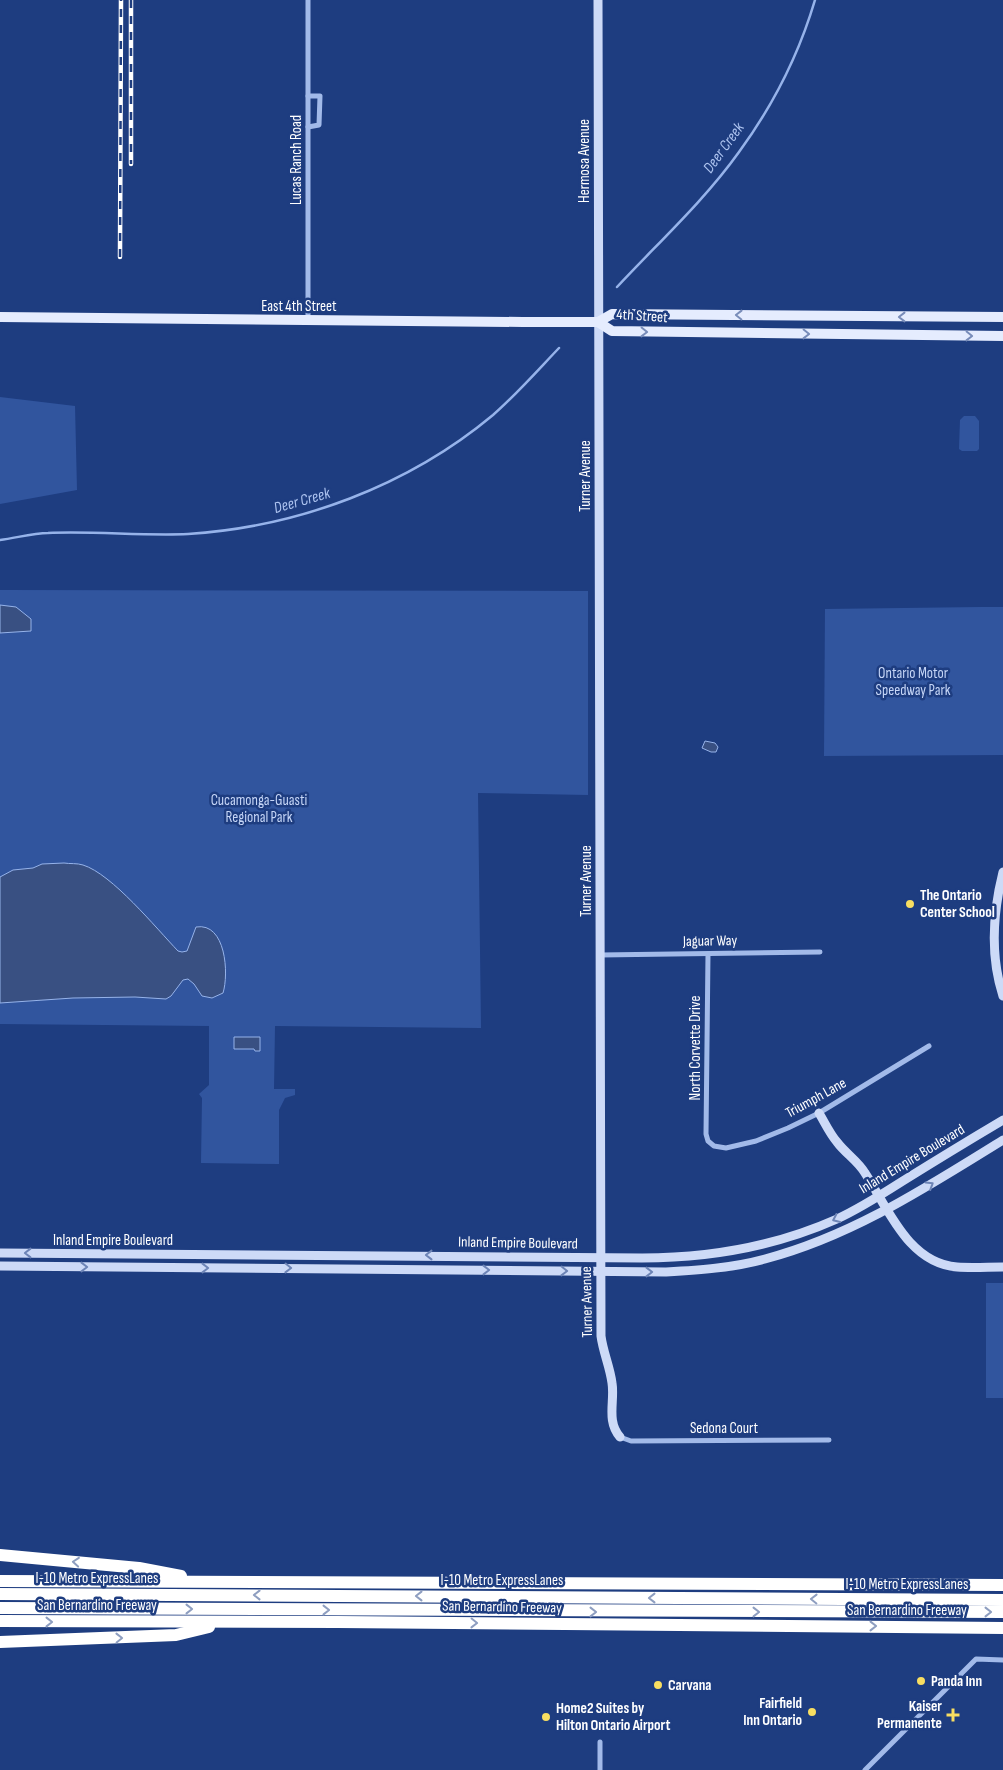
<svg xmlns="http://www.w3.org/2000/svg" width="1003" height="1770" viewBox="0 0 1003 1770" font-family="'Sofia Sans Condensed',sans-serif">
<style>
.green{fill:#31559e}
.water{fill:#395082;stroke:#96b3ea}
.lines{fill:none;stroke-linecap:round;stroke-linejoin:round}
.stream{stroke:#96b3ea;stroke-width:2.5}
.street{stroke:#a2bae9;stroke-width:5}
.secondary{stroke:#cddaf7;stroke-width:9}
.primary{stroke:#e5ecfe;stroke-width:10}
.highway{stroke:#fff;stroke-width:12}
.rail-casing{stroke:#fff;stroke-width:4.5}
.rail{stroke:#1e3d80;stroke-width:2.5;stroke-dasharray:8;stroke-linecap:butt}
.oneway{stroke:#788cb9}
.oneway2{stroke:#6d84b6}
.oneway3{stroke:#8e9ec0}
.poi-dot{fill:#f8de61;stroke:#1e3d80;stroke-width:2}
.labels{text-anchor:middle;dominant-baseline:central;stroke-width:5;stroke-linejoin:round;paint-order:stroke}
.street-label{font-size:15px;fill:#fff;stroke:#1e3d80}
.park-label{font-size:15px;fill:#c6d6f7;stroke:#1e3d80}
.poi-label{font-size:15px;font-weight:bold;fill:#fff;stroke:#1e3d80;text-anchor:start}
.water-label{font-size:16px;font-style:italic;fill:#aec4f0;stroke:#1e3d80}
</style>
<rect width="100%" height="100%" fill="#1e3d80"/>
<g class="green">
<path d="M0 397 75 406 77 490 0 504Z"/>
<path d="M964 416H975L979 421V449L977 451H962L959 449 960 420Z"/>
<path d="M0 590 588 591V795L478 793 481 1028 275 1026 274 1089H295V1095L285 1098 279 1110V1164L201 1163 202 1098 199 1094 209 1085V1026L0 1024Z"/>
<path d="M981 607H1003V755L824 756 825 609Z"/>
<rect x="986" y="1283" width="17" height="115"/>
</g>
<g class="water">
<path d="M0 605 16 607 31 619V631L0 633Z"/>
<path d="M705 741 715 743 718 747 716 752H711L702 748Z"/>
<path d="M64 863C70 864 77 863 83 865 112 874 156 928 178 951L182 952 187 951 196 927C226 922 229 974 223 993L212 998 202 996 194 984 188 979 183 980 171 996 166 999 135 997 73 998 0 1003V877L13 870 33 868 42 864Z"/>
<path d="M234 1037H260V1051H255L254 1049H234Z"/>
</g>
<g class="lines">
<g class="stream">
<path d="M617 287C658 243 704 201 739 152 772 107 799 54 815 0"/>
<path d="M0 540C16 538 33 533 48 533 95 531 142 536 188 534 298 527 408 486 493 415 517 394 538 370 559 348"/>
</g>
<g class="street">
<path d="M308 0V320"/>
<path d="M308 96H320L319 125 308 127"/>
<path d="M708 954 706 1134 708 1141 714 1146 726 1148 756 1141 788 1128 819 1113 929 1046"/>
<path d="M600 955 820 952"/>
<path d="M620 1437 631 1441 829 1440"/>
<path d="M600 1742V1770"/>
<path d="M865 1770 976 1659 1003 1660"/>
</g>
<g class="secondary">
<path d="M598 0 601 1336C603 1352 610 1367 612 1383 615 1401 606 1421 620 1437"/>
<path d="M1003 872C993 912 990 956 1003 996"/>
<path d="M819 1113C825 1123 830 1134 837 1142 845 1153 858 1161 865 1173 888 1208 908 1263 957 1267 972 1268 988 1267 1003 1267"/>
<path d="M0 1253 642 1258C711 1258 774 1247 837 1219 861 1208 884 1193 906 1179 938 1159 971 1139 1003 1120"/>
<path d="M0 1266 666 1272C699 1270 732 1268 765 1259 852 1236 927 1187 1003 1140"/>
</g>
<g class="primary">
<path d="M0 317 523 322H598L612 314 1003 317"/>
<path d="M598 322 612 331 1003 336"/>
</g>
<g class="highway">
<path d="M0 1555 139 1568 181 1576"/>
<path d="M0 1581 1003 1585"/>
<path d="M0 1594 1003 1600"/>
<path d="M0 1608 1003 1612"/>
<path d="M0 1621 338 1622 1003 1628"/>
<path d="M0 1642 176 1635 209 1627"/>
</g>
<g class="rail-casing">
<g id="rail">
<path d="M131 0V164"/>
<path d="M120 257 121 0"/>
</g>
</g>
<use href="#rail" class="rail"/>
</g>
<defs><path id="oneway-chevron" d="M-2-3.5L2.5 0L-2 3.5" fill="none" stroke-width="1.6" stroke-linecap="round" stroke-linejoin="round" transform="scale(1.25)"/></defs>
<g class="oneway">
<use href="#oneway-chevron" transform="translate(739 315) rotate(-179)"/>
<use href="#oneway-chevron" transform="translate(902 317) rotate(-180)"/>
<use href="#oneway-chevron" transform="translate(644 332) rotate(1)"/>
<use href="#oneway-chevron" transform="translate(806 334) rotate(1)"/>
<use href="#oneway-chevron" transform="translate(969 336) rotate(1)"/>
</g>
<g class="oneway2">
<use href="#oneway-chevron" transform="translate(930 1185) rotate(-32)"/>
<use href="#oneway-chevron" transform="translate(836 1219) rotate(155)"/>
<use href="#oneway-chevron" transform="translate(28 1253) rotate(-180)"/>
<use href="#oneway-chevron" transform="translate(429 1255) rotate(-180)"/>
<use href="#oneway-chevron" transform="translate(84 1267)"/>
<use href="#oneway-chevron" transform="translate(205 1268)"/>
<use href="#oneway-chevron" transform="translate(288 1268) rotate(1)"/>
<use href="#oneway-chevron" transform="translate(486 1270)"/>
<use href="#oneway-chevron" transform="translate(564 1271) rotate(1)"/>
<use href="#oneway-chevron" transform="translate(649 1272)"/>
</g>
<g class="oneway3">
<use href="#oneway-chevron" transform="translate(76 1562) rotate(-175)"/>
<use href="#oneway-chevron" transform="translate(257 1595) rotate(-180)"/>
<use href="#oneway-chevron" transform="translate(419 1596) rotate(-180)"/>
<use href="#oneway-chevron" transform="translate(652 1598) rotate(-180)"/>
<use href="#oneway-chevron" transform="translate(814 1599) rotate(-179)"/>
<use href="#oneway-chevron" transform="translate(189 1609)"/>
<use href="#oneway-chevron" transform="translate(326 1610)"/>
<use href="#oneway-chevron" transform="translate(593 1612)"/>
<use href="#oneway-chevron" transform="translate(756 1612)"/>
<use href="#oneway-chevron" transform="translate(988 1612)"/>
<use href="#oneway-chevron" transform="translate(49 1622)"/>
<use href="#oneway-chevron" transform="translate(474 1623) rotate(1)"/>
<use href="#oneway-chevron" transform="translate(873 1626)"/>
<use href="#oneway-chevron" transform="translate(119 1638) rotate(-1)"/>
</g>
<g class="poi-dot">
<circle cx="910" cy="904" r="5"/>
<circle cx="921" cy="1681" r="5"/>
<circle cx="658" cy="1685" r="5"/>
<circle cx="812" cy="1712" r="5"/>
<path d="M950.5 1707.5h5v5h5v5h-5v5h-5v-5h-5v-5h5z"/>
<circle cx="546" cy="1717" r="5"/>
</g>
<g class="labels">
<g class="street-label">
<text transform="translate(296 160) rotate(-90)">Lucas Ranch Road</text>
<text transform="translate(584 161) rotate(-90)">Hermosa Avenue</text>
<text x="299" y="306">East 4th Street</text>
<text transform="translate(642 316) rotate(4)">4th Street</text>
<text transform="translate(585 476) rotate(-90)">Turner Avenue</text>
<text transform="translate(586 881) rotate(-90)">Turner Avenue</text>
<text transform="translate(710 941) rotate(-1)">Jaguar Way</text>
<text transform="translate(695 1048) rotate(-90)">North Corvette Drive</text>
<text transform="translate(816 1098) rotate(-29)">Triumph Lane</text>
<text transform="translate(912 1159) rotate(-31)">Inland Empire Boulevard</text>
<text x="113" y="1240">Inland Empire Boulevard</text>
<text transform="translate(518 1243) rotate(1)">Inland Empire Boulevard</text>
<text transform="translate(587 1302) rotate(-91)">Turner Avenue</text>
<text x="724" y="1428">Sedona Court</text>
<text x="97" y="1578">I-10 Metro ExpressLanes</text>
<text x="502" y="1580">I-10 Metro ExpressLanes</text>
<text x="907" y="1584">I-10 Metro ExpressLanes</text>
<text x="97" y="1605">San Bernardino Freeway</text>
<text transform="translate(502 1607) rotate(1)">San Bernardino Freeway</text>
<text x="907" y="1610">San Bernardino Freeway</text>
</g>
<g class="park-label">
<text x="913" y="673">Ontario Motor<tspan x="913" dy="17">Speedway Park</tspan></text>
<text x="259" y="800">Cucamonga-Guasti<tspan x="259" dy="17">Regional Park</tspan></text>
</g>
<g class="poi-label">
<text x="920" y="895">The Ontario<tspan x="920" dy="17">Center School</tspan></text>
<text x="931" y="1681">Panda Inn</text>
<text x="668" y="1685">Carvana</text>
<text x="802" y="1703" text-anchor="end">Fairfield<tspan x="802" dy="17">Inn Ontario</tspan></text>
<text x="942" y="1706" text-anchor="end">Kaiser<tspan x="942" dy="17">Permanente</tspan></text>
<text x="556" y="1708">Home2 Suites by<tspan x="556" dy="17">Hilton Ontario Airport</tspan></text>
</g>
<g class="water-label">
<text transform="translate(724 148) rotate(-54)">Deer Creek</text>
<text transform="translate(302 501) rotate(-16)">Deer Creek</text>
</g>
</g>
</svg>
